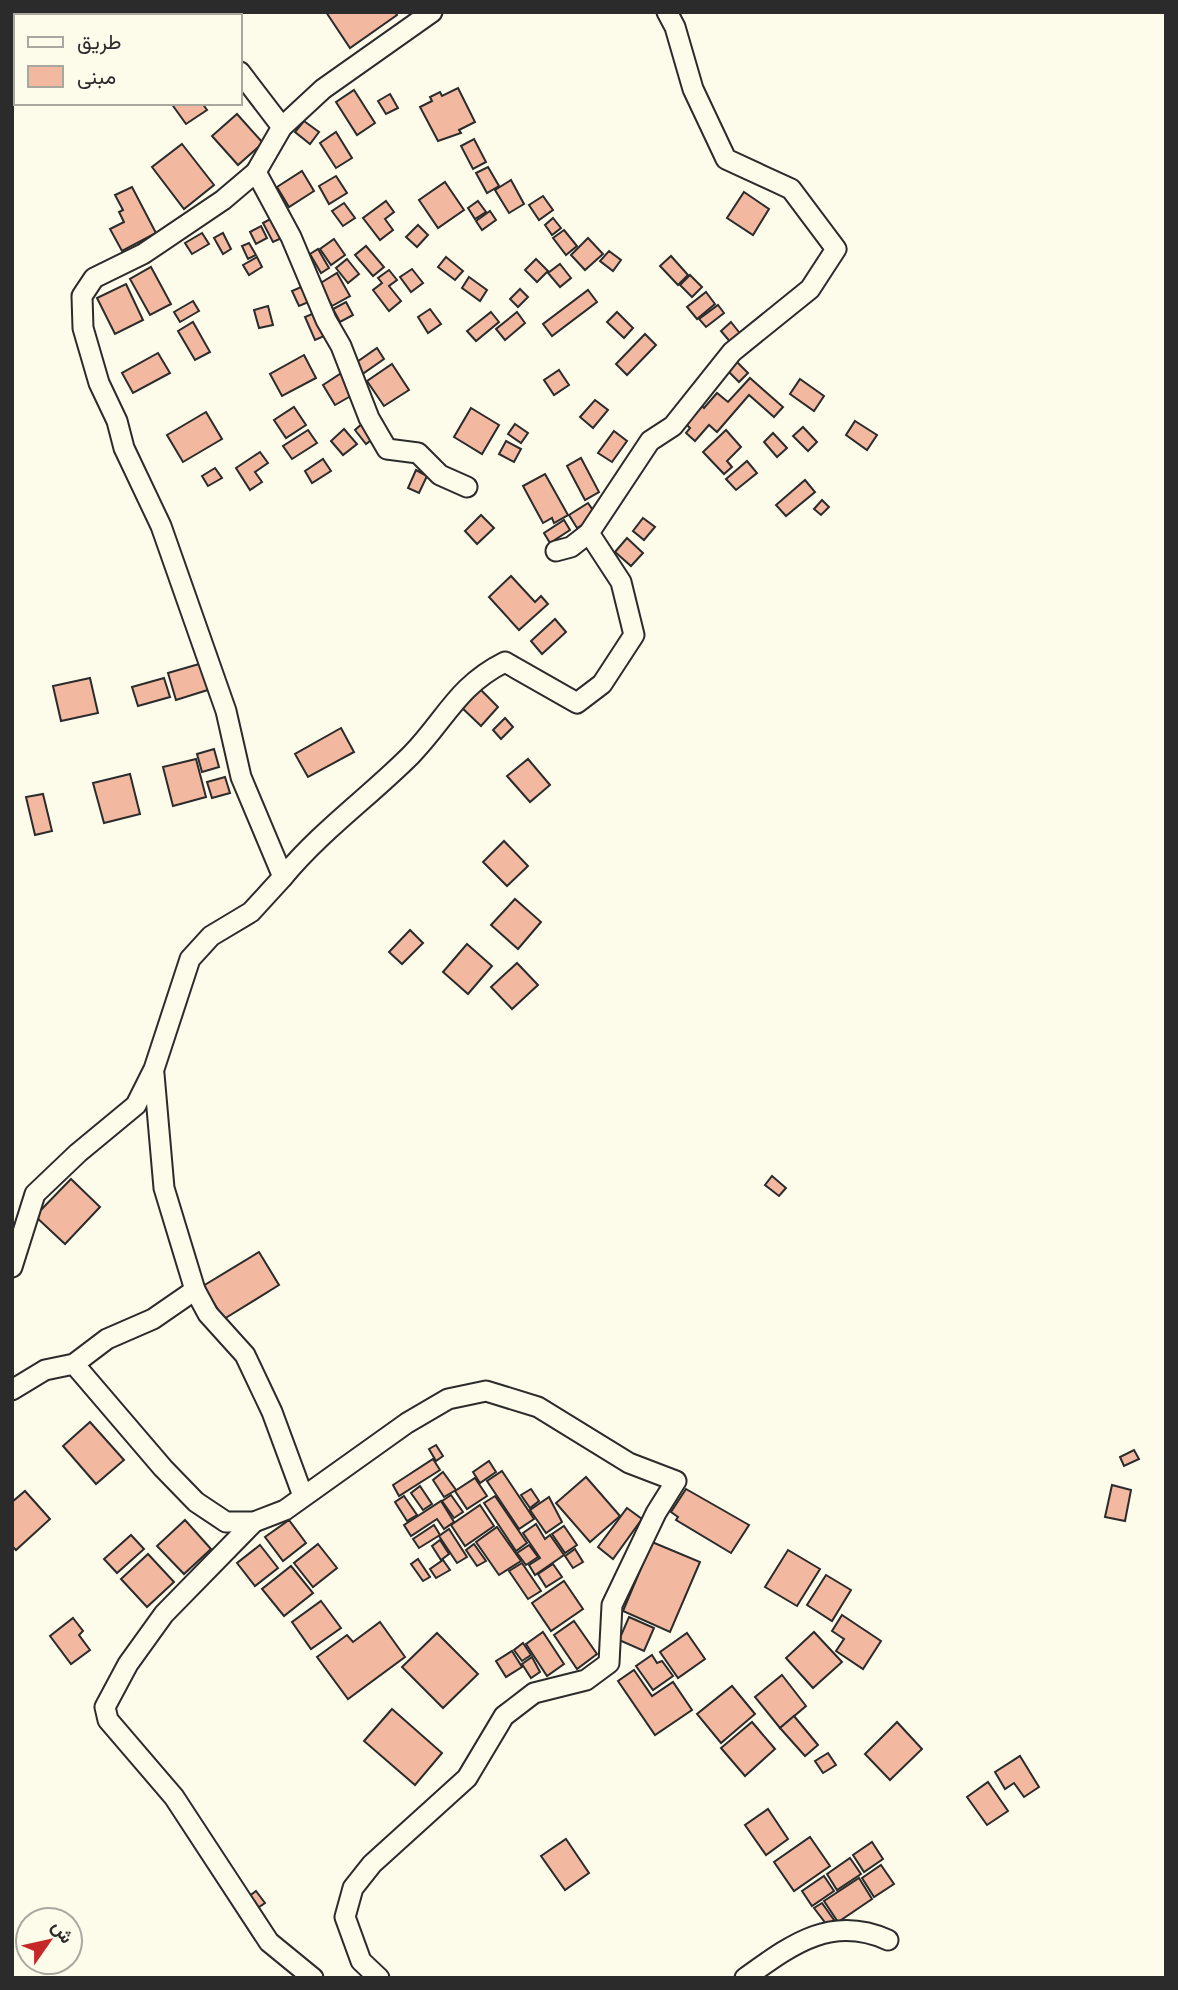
<svg xmlns="http://www.w3.org/2000/svg" width="1178" height="1990" viewBox="0 0 1178 1990" font-family="'Sofia Sans Condensed',Vazirmatn,sans-serif">
<style>
.building{fill:#f2b8a0;stroke:#2b2b2b;stroke-width:2}
.lines{fill:none;stroke-linecap:round;stroke-linejoin:round}
.minor-casing{stroke:#2b2b2b;stroke-width:23}
.minor{stroke:#fdfbea;stroke-width:19}
</style>
<rect width="100%" height="100%" fill="#fdfbea"/>
<g class="building">
<path d="M80 12H108L112 16H84Z"/>
<path d="M326 12H395L397 15 350 48Z"/>
<path d="M458 88 475 122 459 130 461 133 438 141 420 107 432 101 430 97 440 92 442 96Z"/>
<path d="M354 90 375 123 357 135 336 102Z"/>
<path d="M390 94 398 108 386 114 378 101Z"/>
<path d="M171 103H202L207 110 186 124Z"/>
<path d="M237 114 263 143 238 165 212 136Z"/>
<path d="M304 121 319 132 310 144 295 132Z"/>
<path d="M336 132 352 158 336 168 320 143Z"/>
<path d="M474 139 486 162 473 169 461 146Z"/>
<path d="M182 144 214 185 184 209 152 167Z"/>
<path d="M488 167 499 186 487 193 476 173Z"/>
<path d="M302 171 314 191 289 207 277 187Z"/>
<path d="M336 176 347 193 329 204 319 186Z"/>
<path d="M511 180 524 204 509 213 495 190Z"/>
<path d="M445 182 464 210 438 228 419 200Z"/>
<path d="M132 187 156 233 122 251 110 229 124 222 119 212 123 210 115 195Z"/>
<path d="M744 192 769 209 753 235 727 218Z"/>
<path d="M543 196 553 210 539 220 529 205Z"/>
<path d="M386 201 394 212 385 219 393 230 380 240 363 218Z"/>
<path d="M478 201 486 212 475 219 468 208Z"/>
<path d="M344 203 355 218 343 226 332 211Z"/>
<path d="M490 211 496 220 482 230 476 221Z"/>
<path d="M274 217 284 237 273 242 263 223Z"/>
<path d="M553 218 561 228 552 235 545 225Z"/>
<path d="M418 225 428 235 417 247 406 237Z"/>
<path d="M261 226 267 238 256 244 250 232Z"/>
<path d="M564 230 577 246 566 255 553 238Z"/>
<path d="M202 233 209 244 192 254 185 243Z"/>
<path d="M223 233 231 249 223 254 214 238Z"/>
<path d="M588 238 603 254 585 270 571 255Z"/>
<path d="M334 239 345 255 331 265 320 249Z"/>
<path d="M249 243 256 255 248 259 242 246Z"/>
<path d="M366 246 384 267 373 276 355 255Z"/>
<path d="M318 249 329 268 321 273 310 254Z"/>
<path d="M609 251 621 260 613 271 600 261Z"/>
<path d="M671 256 688 275 678 285 660 266Z"/>
<path d="M257 257 262 267 249 275 243 265Z"/>
<path d="M446 257 463 271 455 280 438 267Z"/>
<path d="M347 259 359 274 348 283 336 268Z"/>
<path d="M536 259 548 271 537 282 525 270Z"/>
<path d="M560 264 571 278 560 287 548 273Z"/>
<path d="M151 267 171 304 150 315 130 279Z"/>
<path d="M412 269 423 283 411 292 400 277Z"/>
<path d="M389 270 397 280 389 286 401 301 389 311 373 290 382 283 378 278Z"/>
<path d="M337 273 350 296 332 306 319 284Z"/>
<path d="M690 275 702 287 692 297 680 285Z"/>
<path d="M469 277 487 290 480 301 462 288Z"/>
<path d="M310 283 316 299 299 306 292 291Z"/>
<path d="M126 284 143 320 115 334 97 298Z"/>
<path d="M520 289 528 297 518 307 510 299Z"/>
<path d="M588 290 597 302 552 336 543 324Z"/>
<path d="M706 292 715 304 697 319 687 307Z"/>
<path d="M193 301 199 311 180 322 174 312Z"/>
<path d="M346 302 353 315 340 322 333 309Z"/>
<path d="M718 305 724 313 706 327 699 319Z"/>
<path d="M268 306 273 325 259 328 254 310Z"/>
<path d="M430 309 441 324 428 333 418 317Z"/>
<path d="M319 311 329 334 315 340 305 317Z"/>
<path d="M491 312 499 322 476 341 467 331Z"/>
<path d="M517 312 525 323 505 340 496 329Z"/>
<path d="M617 312 633 328 624 338 607 322Z"/>
<path d="M193 322 210 352 195 360 178 331Z"/>
<path d="M731 322 742 336 732 344 721 331Z"/>
<path d="M645 334 656 345 627 375 616 364Z"/>
<path d="M377 348 384 359 361 375 354 364Z"/>
<path d="M158 353 170 373 133 393 122 373Z"/>
<path d="M304 355 316 378 282 396 270 374Z"/>
<path d="M735 360 748 373 739 382 726 369Z"/>
<path d="M392 364 409 390 384 406 367 381Z"/>
<path d="M559 370 569 385 554 395 544 380Z"/>
<path d="M343 372 356 393 335 405 323 385Z"/>
<path d="M750 378 783 407 774 417 749 395 717 432 709 425 695 441 686 433 690 428 684 422 700 404 704 408 717 393 728 402Z"/>
<path d="M800 379 824 396 814 411 790 394Z"/>
<path d="M595 400 608 410 593 428 580 417Z"/>
<path d="M294 407 306 425 286 438 274 420Z"/>
<path d="M471 408 499 425 482 454 454 437Z"/>
<path d="M206 412 222 439 183 462 167 435Z"/>
<path d="M855 421 877 435 867 450 846 435Z"/>
<path d="M363 423 375 437 366 444 355 430Z"/>
<path d="M515 424 528 433 521 443 508 434Z"/>
<path d="M803 427 817 442 808 451 793 436Z"/>
<path d="M344 429 357 444 343 455 331 441Z"/>
<path d="M308 430 317 443 292 459 283 446Z"/>
<path d="M726 430 741 447 727 461 732 467 724 474 703 452Z"/>
<path d="M614 431 627 441 612 462 598 453Z"/>
<path d="M773 433 787 448 777 457 764 442Z"/>
<path d="M506 441 521 449 514 462 499 454Z"/>
<path d="M260 452 268 463 255 472 262 482 250 490 236 468Z"/>
<path d="M581 458 599 492 585 500 567 466Z"/>
<path d="M323 459 331 471 312 483 305 471Z"/>
<path d="M747 461 757 473 736 490 726 479Z"/>
<path d="M215 468 222 478 208 486 202 476Z"/>
<path d="M416 470 427 476 419 493 408 488Z"/>
<path d="M545 474 568 515 554 523 552 518 543 523 523 486Z"/>
<path d="M805 480 815 492 786 516 776 505Z"/>
<path d="M822 500 829 507 821 515 814 509Z"/>
<path d="M588 503 597 516 577 528 569 515Z"/>
<path d="M481 515 494 528 477 544 465 531Z"/>
<path d="M643 518 655 527 644 540 633 531Z"/>
<path d="M564 520 570 530 550 543 544 533Z"/>
<path d="M627 538 643 553 631 566 615 552Z"/>
<path d="M511 576 535 602 541 596 548 604 519 630 489 597Z"/>
<path d="M555 619 566 632 542 654 531 641Z"/>
<path d="M206 662 214 688 176 700 168 673Z"/>
<path d="M90 678 98 713 61 721 53 686Z"/>
<path d="M164 678 170 697 138 706 132 687Z"/>
<path d="M477 686 498 707 481 726 459 705Z"/>
<path d="M505 718 513 727 501 739 493 730Z"/>
<path d="M341 728 354 752 308 777 295 754Z"/>
<path d="M214 749 219 767 202 772 197 754Z"/>
<path d="M196 759 206 797 173 806 163 767Z"/>
<path d="M528 759 550 785 530 802 507 776Z"/>
<path d="M130 774 140 814 104 823 93 783Z"/>
<path d="M225 777 230 793 212 798 207 782Z"/>
<path d="M43 794 52 831 35 835 26 797Z"/>
<path d="M504 841 528 866 507 886 483 862Z"/>
<path d="M515 899 541 922 518 949 491 925Z"/>
<path d="M410 930 423 943 402 964 389 952Z"/>
<path d="M467 944 492 966 468 994 443 972Z"/>
<path d="M517 963 538 985 512 1009 491 987Z"/>
<path d="M772 1176 786 1188 779 1196 765 1185Z"/>
<path d="M71 1179 100 1207 65 1244 35 1216Z"/>
<path d="M259 1252 279 1285 224 1319 203 1286Z"/>
<path d="M90 1422 124 1460 96 1484 63 1446Z"/>
<path d="M436 1445 443 1456 436 1461 429 1449Z"/>
<path d="M1134 1450 1139 1459 1124 1466 1120 1457Z"/>
<path d="M433 1459 440 1470 399 1496 393 1485Z"/>
<path d="M489 1461 496 1472 480 1483 473 1472Z"/>
<path d="M502 1471 534 1519 519 1529 487 1481Z"/>
<path d="M443 1472 456 1490 444 1497 433 1480Z"/>
<path d="M586 1477 620 1516 590 1542 556 1503Z"/>
<path d="M475 1478 487 1496 467 1509 455 1491Z"/>
<path d="M1112 1485 1131 1490 1125 1521 1105 1517Z"/>
<path d="M420 1486 432 1504 423 1510 411 1493Z"/>
<path d="M531 1489 539 1501 530 1508 521 1495Z"/>
<path d="M686 1489 749 1525 731 1553 676 1520 678 1517 671 1512Z"/>
<path d="M25 1491 50 1519 16 1550 12 1546V1502Z"/>
<path d="M451 1495 463 1512 454 1518 442 1501Z"/>
<path d="M404 1496 417 1515 407 1521 395 1502Z"/>
<path d="M495 1496 527 1543 516 1551 484 1503Z"/>
<path d="M549 1497 562 1522 546 1533 530 1510Z"/>
<path d="M441 1501 454 1522 444 1529 437 1519 411 1536 404 1525Z"/>
<path d="M480 1505 494 1526 465 1546 451 1525Z"/>
<path d="M627 1508 642 1519 613 1559 598 1547Z"/>
<path d="M185 1520 211 1549 184 1574 157 1546Z"/>
<path d="M289 1520 306 1543 283 1561 265 1537Z"/>
<path d="M536 1524 545 1539 550 1535 564 1555 535 1575 529 1565 540 1558 523 1533Z"/>
<path d="M434 1525 440 1535 419 1548 413 1539Z"/>
<path d="M564 1526 577 1545 565 1553 552 1534Z"/>
<path d="M497 1527 521 1561 499 1575 476 1542Z"/>
<path d="M449 1529 467 1557 457 1563 439 1536Z"/>
<path d="M131 1535 144 1549 117 1573 104 1559Z"/>
<path d="M440 1540 449 1554 441 1560 432 1546Z"/>
<path d="M652 1542 700 1562 670 1632 623 1611Z"/>
<path d="M318 1544 337 1568 313 1587 294 1563Z"/>
<path d="M474 1544 486 1561 477 1566 466 1550Z"/>
<path d="M260 1545 278 1568 255 1586 237 1563Z"/>
<path d="M529 1545 538 1557 526 1565 517 1553Z"/>
<path d="M575 1549 583 1562 573 1568 565 1556Z"/>
<path d="M788 1550 820 1569 797 1606 765 1587Z"/>
<path d="M148 1554 174 1582 147 1607 121 1579Z"/>
<path d="M418 1559 430 1577 423 1581 411 1564Z"/>
<path d="M443 1560 450 1570 436 1578 430 1569Z"/>
<path d="M522 1563 541 1591 528 1599 509 1571Z"/>
<path d="M553 1564 562 1577 546 1587 538 1574Z"/>
<path d="M291 1566 313 1593 284 1616 262 1589Z"/>
<path d="M826 1575 851 1590 832 1621 807 1605Z"/>
<path d="M564 1581 583 1609 551 1631 532 1603Z"/>
<path d="M321 1601 341 1628 311 1649 292 1622Z"/>
<path d="M842 1615 881 1641 863 1669 836 1651 844 1639 832 1631Z"/>
<path d="M629 1617 654 1628 644 1651 619 1640Z"/>
<path d="M73 1618 83 1631 79 1635 90 1650 71 1664 50 1636Z"/>
<path d="M574 1621 597 1654 577 1669 554 1635Z"/>
<path d="M380 1622 405 1657 348 1699 317 1657 347 1635 353 1642Z"/>
<path d="M543 1632 564 1664 547 1676 526 1644Z"/>
<path d="M814 1632 842 1662 813 1688 786 1658Z"/>
<path d="M437 1633 478 1674 443 1708 402 1667Z"/>
<path d="M687 1633 705 1659 678 1678 660 1652Z"/>
<path d="M523 1643 531 1655 522 1661 514 1650Z"/>
<path d="M512 1651 522 1667 506 1677 496 1661Z"/>
<path d="M652 1655 657 1663 662 1661 673 1676 653 1690 636 1666Z"/>
<path d="M532 1657 540 1672 531 1678 522 1664Z"/>
<path d="M634 1670 652 1696 673 1682 692 1710 655 1735 618 1681Z"/>
<path d="M782 1675 806 1706 780 1728 755 1697Z"/>
<path d="M732 1686 755 1714 721 1743 697 1714Z"/>
<path d="M392 1709 442 1753 415 1785 364 1741Z"/>
<path d="M794 1716 818 1745 805 1756 780 1728Z"/>
<path d="M752 1722 775 1749 745 1776 721 1748Z"/>
<path d="M897 1722 922 1749 890 1780 865 1754Z"/>
<path d="M828 1753 836 1765 823 1773 815 1761Z"/>
<path d="M1020 1756 1039 1787 1024 1797 1014 1783 1005 1789 995 1772Z"/>
<path d="M988 1782 1008 1811 987 1825 967 1797Z"/>
<path d="M768 1809 788 1839 766 1855 745 1825Z"/>
<path d="M810 1837 830 1866 794 1891 774 1862Z"/>
<path d="M566 1839 589 1873 565 1890 541 1856Z"/>
<path d="M872 1842 883 1859 864 1872 853 1855Z"/>
<path d="M850 1858 861 1874 837 1890 827 1874Z"/>
<path d="M881 1865 894 1884 874 1897 862 1878Z"/>
<path d="M824 1876 834 1891 812 1906 802 1891Z"/>
<path d="M859 1878 872 1899 838 1922 824 1901Z"/>
<path d="M256 1891 265 1903 256 1909 248 1897Z"/>
<path d="M822 1903 834 1920 827 1925 814 1908Z"/>
</g>
<g class="lines">
<g class="minor-casing">
<g id="minor">
<path d="M203 12 204 16"/>
<path d="M240 72 282 127"/>
<path d="M256 172 291 237 326 320 341 346 369 418 387 449 418 453 440 475 467 487"/>
<path d="M556 551 571 547 589 533"/>
<path d="M283 877C321 831 369 797 411 755 446 719 457 686 505 662L577 703 602 684 634 635 621 582 589 533 650 441 673 426 732 352 810 289 836 249 791 189 726 159 693 89 675 27 667 12"/>
<path d="M154 1074 164 1188 195 1290 208 1314 245 1355 272 1412 303 1496"/>
<path d="M12 1267 35 1194 78 1153 136 1105 154 1069 190 959 211 936 251 912 283 877 241 777 226 711 161 526 124 448 117 421 99 383 83 328 82 296 94 278 143 254 223 200 256 172 282 127 323 89 432 12"/>
<path d="M74 1364 163 1468 196 1502 226 1522H254L285 1510 407 1423 448 1399 486 1391 538 1407 629 1463 676 1481 656 1513 612 1605 609 1663 586 1680 534 1693 504 1716 467 1778 372 1864 353 1888 345 1917 361 1961 379 1978"/>
<path d="M12 1390 45 1370 74 1364 107 1339 153 1319 195 1290"/>
<path d="M254 1522 164 1614 128 1664 105 1707 108 1720 174 1797 269 1942 313 1978"/>
<path d="M745 1978C790 1946 830 1914 888 1940"/>
</g>
</g>
<use href="#minor" class="minor"/>
</g>
<rect width="1178" height="1990" fill="none" stroke="#2b2b2b" stroke-width="28"/>
<rect x="14" y="14" width="228" height="91" fill="#fdfbea" stroke="#a9a89e" stroke-width="2"/>
<rect x="28" y="37" width="35" height="10" fill="#fdfbea" stroke="#a9a89e" stroke-width="2"/>
<text x="77" y="49" font-size="21" fill="#2b2b2b">طريق</text>
<rect x="28" y="66" width="35" height="21" fill="#f2b8a0" stroke="#a9a89e" stroke-width="2"/>
<text x="77" y="84" font-size="21" fill="#2b2b2b">مبنى</text>
<g transform="translate(49 1941) rotate(56)"><circle r="33" fill="#fdfbea" stroke="#a9a89e" stroke-width="2"/>
<path d="M0-5L12 26L0 18L-12 26Z" fill="#c62828"/>
<text y="-10" font-size="19" font-weight="bold" text-anchor="middle" fill="#2b2b2b">ش</text>
</g>
</svg>
